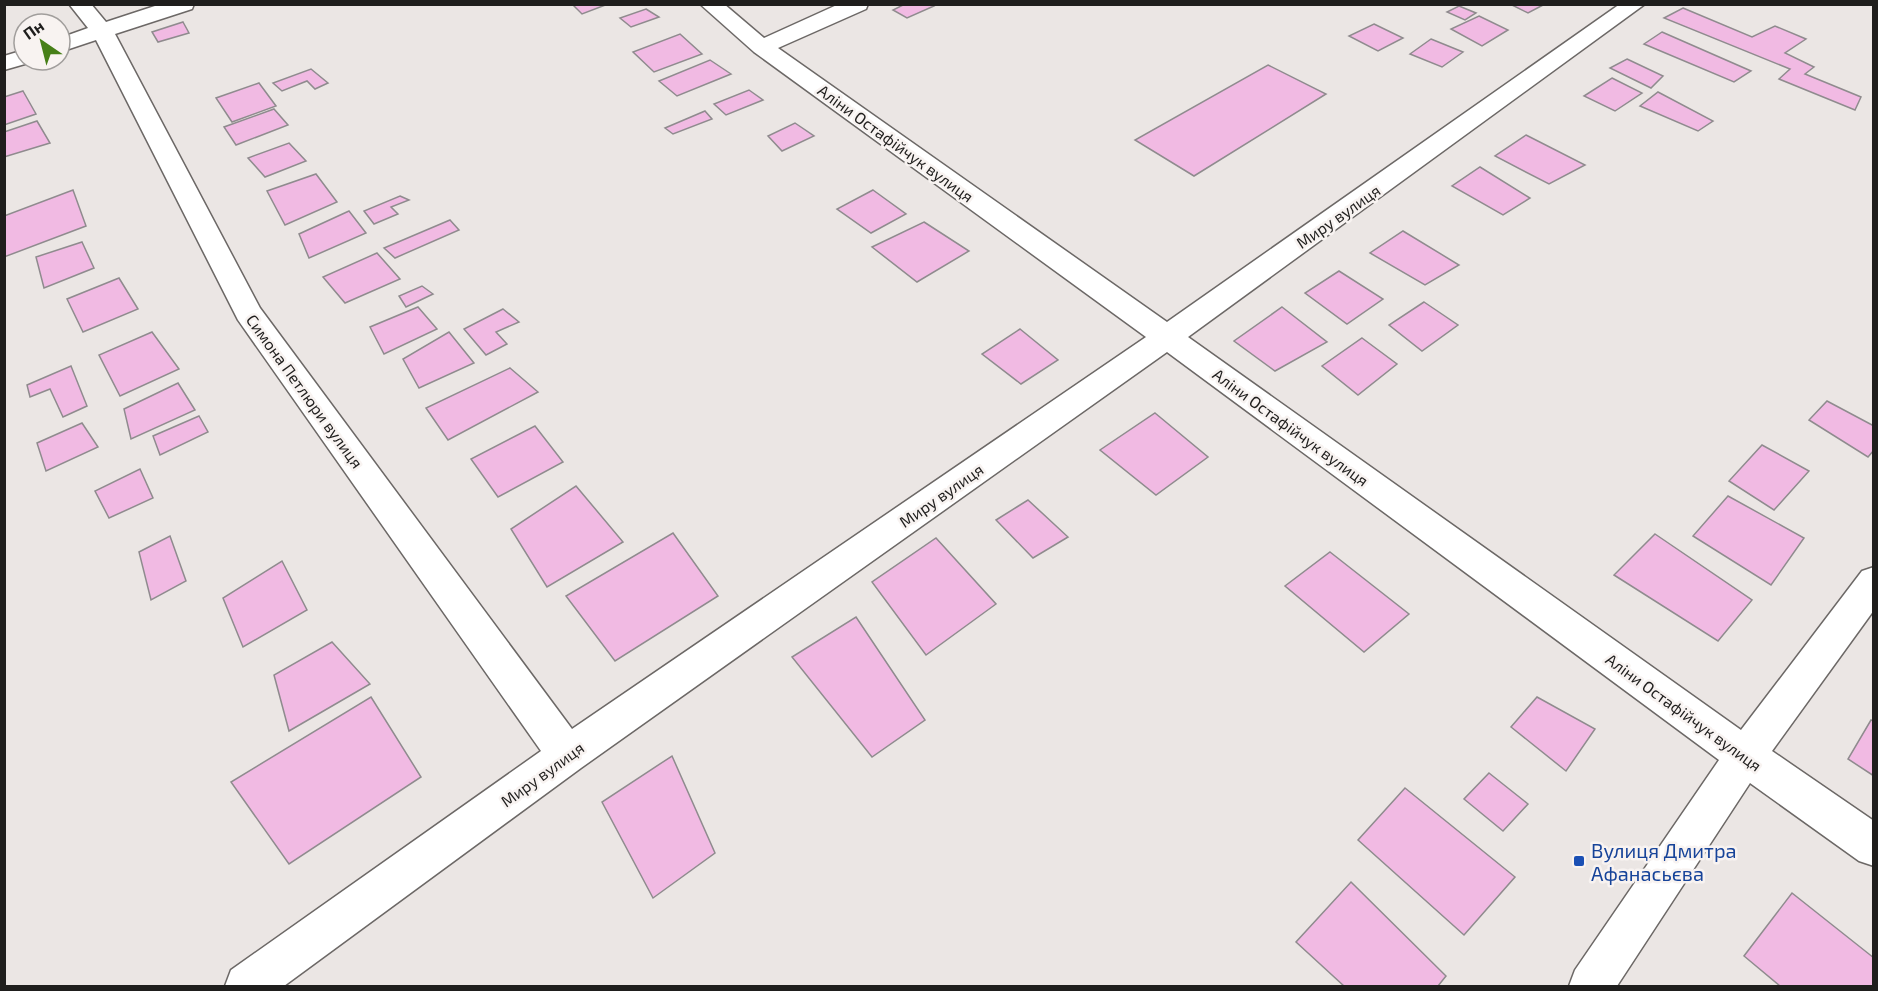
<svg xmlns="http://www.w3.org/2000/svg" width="1878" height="991" viewBox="0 0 1878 991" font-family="'Exo 2',sans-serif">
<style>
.building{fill:#f1bae3;stroke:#8f8b8e;stroke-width:1.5}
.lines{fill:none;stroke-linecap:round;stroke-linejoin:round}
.minor-casing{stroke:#6c6866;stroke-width:3}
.minor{fill:#fff;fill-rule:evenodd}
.transit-dot{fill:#1a4fb4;stroke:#f8f3f1;stroke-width:2}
.labels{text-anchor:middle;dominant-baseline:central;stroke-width:5;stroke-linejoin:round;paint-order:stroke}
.street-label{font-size:16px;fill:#1f1e1d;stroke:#f8f3f1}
.near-transit-label{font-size:20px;fill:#164399;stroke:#f8f3f1;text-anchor:start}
</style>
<rect width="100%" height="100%" fill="#ebe6e4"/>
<g class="building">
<path d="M572 4H608L582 14Z"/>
<path d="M905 4H932L934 6 907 18 893 10Z"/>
<path d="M1510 4H1545L1528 13Z"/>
<path d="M1459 6 1476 13 1465 20 1447 12Z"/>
<path d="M1683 8 1752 37 1775 26 1806 39 1785 53 1814 67 1805 74 1861 97 1855 110 1779 79 1790 69 1664 18Z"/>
<path d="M646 9 659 17 631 27 620 18Z"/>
<path d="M1479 16 1508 30 1482 46 1451 29Z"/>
<path d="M183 22 189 33 158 42 152 32Z"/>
<path d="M1374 24 1403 38 1378 51 1349 36Z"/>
<path d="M1662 32 1751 71 1734 82 1644 44Z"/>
<path d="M680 34 702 54 654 72 633 52Z"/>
<path d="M1431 39 1463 52 1442 67 1410 54Z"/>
<path d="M1627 59 1663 76 1651 88 1610 68Z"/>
<path d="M710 60 731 74 677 96 659 81Z"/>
<path d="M1268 65 1326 94 1194 176 1135 140Z"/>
<path d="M311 69 328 83 315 89 307 81 282 91 273 83Z"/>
<path d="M1612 78 1642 93 1615 111 1584 96Z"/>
<path d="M259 83 276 106 232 122 216 98Z"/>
<path d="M749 90 763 100 726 115 714 104Z"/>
<path d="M23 91 36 114 4 125V97Z"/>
<path d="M1658 92 1713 121 1698 131 1640 106Z"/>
<path d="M274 109 288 125 236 145 224 127Z"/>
<path d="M705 111 712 119 673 134 665 128Z"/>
<path d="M37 121 50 143 4 157V132Z"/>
<path d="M795 123 814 136 782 151 768 136Z"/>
<path d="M1526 135 1585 165 1549 184 1495 156Z"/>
<path d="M289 143 306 161 265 177 248 158Z"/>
<path d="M1480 167 1530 198 1503 215 1452 186Z"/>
<path d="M316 174 337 202 285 225 267 191Z"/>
<path d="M73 190 86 226 4 257V216Z"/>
<path d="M873 190 906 214 871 233 837 209Z"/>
<path d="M400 196 409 200 391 207 398 214 374 224 364 211Z"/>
<path d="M349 211 366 233 309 258 299 234Z"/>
<path d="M450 220 459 230 395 258 384 248Z"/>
<path d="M924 222 969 251 917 282 872 247Z"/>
<path d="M1403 231 1459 265 1425 285 1370 253Z"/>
<path d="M82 242 94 268 44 288 36 257Z"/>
<path d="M377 253 400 279 345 303 323 277Z"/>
<path d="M1339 271 1383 299 1347 324 1305 293Z"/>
<path d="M119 278 138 309 83 332 67 299Z"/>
<path d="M422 286 433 294 406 307 399 296Z"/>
<path d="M1424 302 1458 325 1422 351 1389 325Z"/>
<path d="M418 307 437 329 384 354 370 327Z"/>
<path d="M1282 307 1327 342 1275 371 1234 341Z"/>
<path d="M503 309 519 322 496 332 507 344 486 355 464 329Z"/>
<path d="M1020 329 1058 360 1021 384 982 354Z"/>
<path d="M152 332 179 369 120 396 99 355Z"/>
<path d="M449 332 474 363 419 388 403 359Z"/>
<path d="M1362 338 1397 364 1358 395 1322 366Z"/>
<path d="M71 366 87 406 63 417 50 389 30 397 27 385Z"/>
<path d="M510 368 538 392 448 440 426 408Z"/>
<path d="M178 383 195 410 131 439 124 409Z"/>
<path d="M1827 401 1874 426V450L1868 457 1809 420Z"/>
<path d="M1155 413 1208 457 1156 495 1100 450Z"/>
<path d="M199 416 208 432 160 455 153 436Z"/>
<path d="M82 423 98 447 46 471 37 443Z"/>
<path d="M535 426 563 462 498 497 471 459Z"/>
<path d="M1762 445 1809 471 1774 510 1729 481Z"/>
<path d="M140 469 153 498 109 518 95 491Z"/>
<path d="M576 486 623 542 547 587 511 529Z"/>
<path d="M1728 496 1804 538 1771 585 1693 536Z"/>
<path d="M1028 500 1068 537 1033 558 996 520Z"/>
<path d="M673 533 718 596 615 661 566 596Z"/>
<path d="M1655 534 1752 600 1718 641 1614 575Z"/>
<path d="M170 536 186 581 151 600 139 552Z"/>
<path d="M936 538 996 604 926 655 872 582Z"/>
<path d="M1330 552 1409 614 1364 652 1285 586Z"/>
<path d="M282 561 307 610 243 647 223 598Z"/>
<path d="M856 617 925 720 872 757 792 657Z"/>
<path d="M332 642 370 684 289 731 274 675Z"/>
<path d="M371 697 421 777 289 864 231 782Z"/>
<path d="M1537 697 1595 729 1566 771 1511 727Z"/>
<path d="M1871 720 1874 721V776L1848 759Z"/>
<path d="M672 756 715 853 653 898 602 802Z"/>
<path d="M1489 773 1528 804 1503 831 1464 799Z"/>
<path d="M1405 788 1515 877 1464 935 1358 840Z"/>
<path d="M1351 882 1446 976 1438 986H1344L1296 942Z"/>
<path d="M1792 893 1874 958V986H1780L1744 956Z"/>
</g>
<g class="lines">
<g class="minor-casing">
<g id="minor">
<path d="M69 4H91L106 22 161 4H194L192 9 115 34 260 308 572 729 1146 337 754 52 700 4H724L764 38 839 4H868L866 9 778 48 1167 322 1620 4H1645L1188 337 1741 730 1862 571 1874 567V610L1772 751 1874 821V866L1859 861 1750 783 1617 986H1569L1575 970 1719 760 1167 352 581 768 284 986H225L231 970 541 751 238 320 96 40 60 52V38L88 28Z"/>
<path d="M24 50V60H33L32 62 4 70V56Z"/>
</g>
</g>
<use href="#minor" class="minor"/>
</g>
<rect class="transit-dot" x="1573" y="855" width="12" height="12" rx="3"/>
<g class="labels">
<g class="street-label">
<text transform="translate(896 143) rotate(36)">Алiни Остафійчук вулиця</text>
<text transform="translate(1338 216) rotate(-35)">Миру вулиця</text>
<text transform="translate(305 391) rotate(54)">Симона Петлюри вулиця</text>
<text transform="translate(1291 427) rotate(36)">Алiни Остафійчук вулиця</text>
<text transform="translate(941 495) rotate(-35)">Миру вулиця</text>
<text transform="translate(1684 712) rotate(36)">Алiни Остафійчук вулиця</text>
<text transform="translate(542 774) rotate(-36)">Миру вулиця</text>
</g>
<g class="near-transit-label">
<text x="1591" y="850">Вулиця Дмитра<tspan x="1591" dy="23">Афанасьєва</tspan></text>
</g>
</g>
<rect width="1878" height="991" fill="none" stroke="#1f1e1d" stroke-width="12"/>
<g transform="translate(42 42) rotate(325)"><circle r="28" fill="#f8f3f1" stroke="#a19e9c" stroke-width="1.5"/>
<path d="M0-4.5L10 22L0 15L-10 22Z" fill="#467f17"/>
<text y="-9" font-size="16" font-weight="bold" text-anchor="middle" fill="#1f1e1d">Пн</text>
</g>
</svg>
